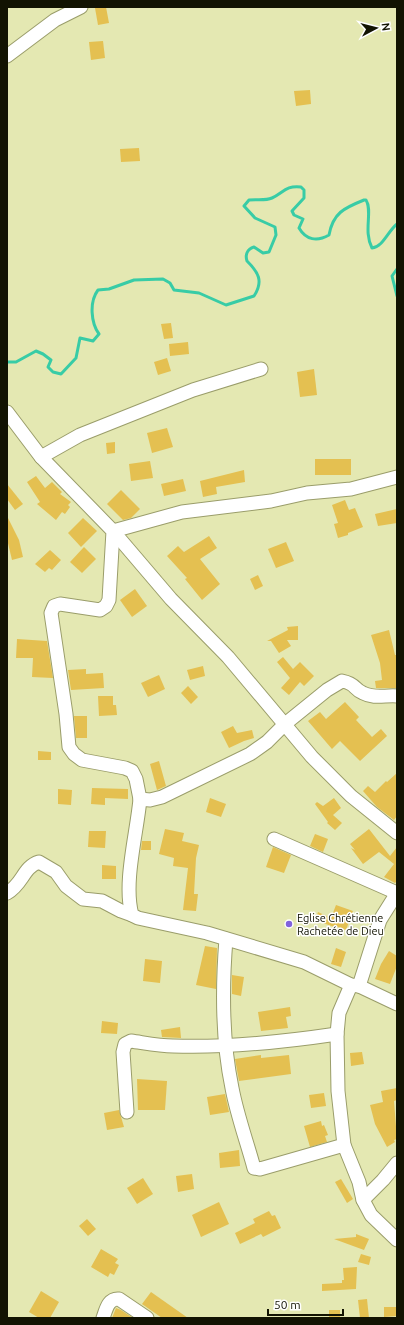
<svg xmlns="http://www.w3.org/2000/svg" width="404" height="1325" viewBox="0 0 404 1325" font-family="Ubuntu,sans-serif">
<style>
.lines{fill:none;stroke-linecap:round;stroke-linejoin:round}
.stream{stroke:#38cca6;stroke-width:3}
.building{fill:#e4c051}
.minor-casing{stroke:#9a9d6a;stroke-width:15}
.minor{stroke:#fff;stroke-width:13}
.poi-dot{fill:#8062dd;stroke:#fff;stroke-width:1.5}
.labels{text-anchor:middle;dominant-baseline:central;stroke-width:3;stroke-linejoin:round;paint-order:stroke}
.poi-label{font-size:11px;fill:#121302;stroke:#fff;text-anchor:start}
</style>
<rect width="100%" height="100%" fill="#e4e8b2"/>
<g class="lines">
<g class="stream">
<path d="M397 269 392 276 397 296"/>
<path d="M7 362H16L36 351 43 354 51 360 48 367 53 372 61 374 76 358 80 338 93 341 99 334C91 323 89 302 98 290L109 289 134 280 163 279 170 283 174 290 199 293 226 305 254 296C264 281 258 272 247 261 245 255 247 249 254 247L263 253 269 252 276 235 275 227 255 218 244 206 249 200C256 199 265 201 272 198 283 193 286 185 301 187L304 190V198L292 211 294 215 303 219 299 228C306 240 317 242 329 235 333 213 344 208 364 200H366C373 211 363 231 372 248 383 247 388 231 397 224"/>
</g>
</g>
<g class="building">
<path d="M106 7 109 23 98 25 95 8Z"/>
<path d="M103 41 105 58 91 60 89 42Z"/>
<path d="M310 90 311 104 296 106 294 91Z"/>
<path d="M139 148 140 161 121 162 120 149Z"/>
<path d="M171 323 173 338 164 339 161 324Z"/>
<path d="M188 342 189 354 170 356 169 344Z"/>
<path d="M167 358 171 371 158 375 154 362Z"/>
<path d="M314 369 317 395 300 397 297 372Z"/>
<path d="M167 428 173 447 152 453 147 433Z"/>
<path d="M115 442V453L107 454 106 443Z"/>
<rect x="315" y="459" width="36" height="16"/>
<path d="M150 461 153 478 131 481 129 464Z"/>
<path d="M244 470 245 482 216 487 217 494 203 497 200 481Z"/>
<path d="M36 476 45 488 52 482 62 492 60 494 71 502 68 505 70 507 65 514 62 512 56 520 37 504 40 502 27 482Z"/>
<path d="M183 479 186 491 164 496 161 484Z"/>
<path d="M7 484 23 504 15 510 7 499Z"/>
<path d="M121 490 140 509 131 518 123 520 107 504Z"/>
<path d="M345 500 349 510 355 508 363 527 348 533V535L338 538 334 524 338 523 332 505Z"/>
<path d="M397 509V523L378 526 375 514Z"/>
<path d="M7 516 19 540 23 557 12 560 7 539Z"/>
<path d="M83 518 97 531 81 547 68 533Z"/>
<path d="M209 536 217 548 200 559 220 584 202 600 185 579 187 578 167 556 178 546 184 552Z"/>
<path d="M286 542 294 561 276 568 268 549Z"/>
<path d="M84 547 96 559 82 573 70 562Z"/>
<path d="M50 550 61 560 52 570 49 568 45 572 35 564Z"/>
<path d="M258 575 263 586 255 590 250 579Z"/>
<path d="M135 589 147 606 132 617 120 600Z"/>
<path d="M298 626V640H287L291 646 279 653 271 641H267L288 630 287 627Z"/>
<path d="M389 630 395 655H397V688H376L375 681 382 680 380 663 371 635Z"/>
<path d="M17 639 47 641 53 678 32 677 33 658H16Z"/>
<path d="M283 657 293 669 300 662 314 676 304 686 300 682 289 695 281 688 290 678 277 662Z"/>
<path d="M203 666 205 676 190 680 187 670Z"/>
<path d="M86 669V674L103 673 104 688 71 690 68 670Z"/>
<path d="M159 675 165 689 148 697 141 683Z"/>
<path d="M188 686 198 697 191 704 181 693Z"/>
<path d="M98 696H113V705H116L117 715 99 716Z"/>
<path d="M345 702 359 717 356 720 372 737 381 729 387 736 360 761 340 741 332 749 308 721 320 712 326 719Z"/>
<path d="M74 716H87V738H76Z"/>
<path d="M233 726 237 733 252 730 254 738 244 741 229 748 221 732Z"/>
<path d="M38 751 51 752V760H38Z"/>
<path d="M159 761 166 786 157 790 150 764Z"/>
<path d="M397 773V816L394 820 377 807 363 791 368 786 375 792 386 781 387 782Z"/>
<path d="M92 788 128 789V799L105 798V805L91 804Z"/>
<path d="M58 789 72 790 71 805 58 804Z"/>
<path d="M210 798 226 804 221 817 206 812Z"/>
<path d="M334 798 341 808 333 815 342 823 335 830 327 823 328 822 315 804 317 802 323 806Z"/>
<path d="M165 829 184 833 182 841 199 845 196 858 194 894H198L196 911 183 910 188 868 173 866 174 858 159 854Z"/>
<path d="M369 829 390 856 397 847V881L395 883 384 877 394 864 379 852 363 864 351 848 355 850 350 844Z"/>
<path d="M89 831H106L105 848 88 847Z"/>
<path d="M315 834 328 839 323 852 310 846Z"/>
<path d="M142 841H151V850H141Z"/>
<path d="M273 847 291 855 284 873 266 867Z"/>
<path d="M102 865 116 866V879H102Z"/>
<path d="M336 905 353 911 346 930 335 926 334 927 315 920 318 912 331 918Z"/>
<path d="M205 946 217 948 216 989 196 985Z"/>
<path d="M336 948 346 952 341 967 331 964Z"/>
<path d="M389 951 397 956V966L390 984 375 979 381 964Z"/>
<path d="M145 959 162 961 160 983 143 981Z"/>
<path d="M232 975 244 977 241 996 232 994Z"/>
<path d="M290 1007 291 1016 286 1017 288 1028 261 1031 258 1012Z"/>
<path d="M102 1021 118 1023 117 1034 101 1033Z"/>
<path d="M180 1027 181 1038 162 1037 161 1030Z"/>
<path d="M362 1052 364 1064 351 1066 350 1053Z"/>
<path d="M261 1055V1058L289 1055 291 1074 239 1081 235 1059Z"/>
<path d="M137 1079 167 1081 165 1110H138Z"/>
<path d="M397 1088V1100L394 1101 397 1139 394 1140 395 1142 387 1147 375 1124 370 1105 383 1102 381 1091Z"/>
<path d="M324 1093 326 1106 311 1108 309 1095Z"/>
<path d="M225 1094 229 1112 210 1115 207 1097Z"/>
<path d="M119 1110 124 1127 107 1130 104 1113Z"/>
<path d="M321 1121 322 1126 324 1125 328 1135 325 1136 327 1142 310 1147 304 1126Z"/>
<path d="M239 1150 240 1166 220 1168 219 1153Z"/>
<path d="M192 1174 194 1189 178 1192 176 1176Z"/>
<path d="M143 1178 153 1194 137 1204 127 1188Z"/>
<path d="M341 1179 353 1199 347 1203 335 1182Z"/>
<path d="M219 1202 229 1224 201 1237 192 1215Z"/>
<path d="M269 1211 272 1216 275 1215 281 1228 263 1237 261 1234 240 1244 235 1233 255 1223 253 1219Z"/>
<path d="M87 1219 96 1229 88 1236 79 1226Z"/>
<path d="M356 1234 369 1239 364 1250 334 1239 356 1237Z"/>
<path d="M101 1249 118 1259 115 1263 119 1265 114 1275 110 1273 108 1277 91 1267Z"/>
<path d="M361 1254 371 1257 369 1265 358 1262Z"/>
<path d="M357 1267 356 1289 322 1291V1284L342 1283V1280H344L343 1268Z"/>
<path d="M41 1291 59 1302 50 1318H39L29 1312Z"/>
<path d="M151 1292 188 1318H162L142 1304Z"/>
<path d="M367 1299 369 1318H360L358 1300Z"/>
<path d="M384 1307H397V1316L384 1317Z"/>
<path d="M116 1308 121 1310 133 1318H112Z"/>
<rect x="329" y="1310" width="11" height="8"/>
</g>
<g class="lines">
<g class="minor-casing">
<g id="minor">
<path d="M7 56 55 20 81 7"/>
<path d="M7 412 41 457"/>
<path d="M397 477 351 489 307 493 271 501 182 512 113 531 171 599 228 657 312 757 351 796 397 833"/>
<path d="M397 696C385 695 374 699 363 693 353 689 357 684 342 681L327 690 285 724 267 742 250 754 162 797 150 800 140 799C137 833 123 883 132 915L138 918 207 933 304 962 351 985 359 986 397 1004"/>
<path d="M140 799 136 779 132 771 125 768 82 760 74 754 69 747 66 714 51 613 54 606 60 604 100 610 106 606 109 600 113 531 41 457 80 435 193 390 261 369"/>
<path d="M274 839 397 893"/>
<path d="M7 893C23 884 23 867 39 862L56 872 66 886 83 899 102 901 121 911 132 915"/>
<path d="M226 939C222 988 222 1040 232 1088 237 1115 247 1142 254 1168L260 1169 344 1145"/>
<path d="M351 985 339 1013 337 1034 338 1091 344 1145 359 1182 363 1200 371 1215 397 1240"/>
<path d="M359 986 380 920 397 893"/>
<path d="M127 1112 123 1052 125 1044 131 1041C145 1043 159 1046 173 1046 228 1048 283 1042 337 1034"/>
<path d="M363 1200 383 1180 397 1163"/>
<path d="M103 1318C106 1310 108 1298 119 1299L147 1318"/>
</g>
</g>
<use href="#minor" class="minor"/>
</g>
<circle class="poi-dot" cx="289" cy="924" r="4"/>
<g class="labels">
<g class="poi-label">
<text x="297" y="918">Eglise Chrétienne<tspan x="297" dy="13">Rachetée de Dieu</tspan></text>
</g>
</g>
<rect width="404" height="1325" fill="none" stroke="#121302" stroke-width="16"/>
<g transform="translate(376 28) rotate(83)" stroke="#ffffff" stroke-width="3" paint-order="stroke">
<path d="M0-3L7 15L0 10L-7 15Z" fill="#121302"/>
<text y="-6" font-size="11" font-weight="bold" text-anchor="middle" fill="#121302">N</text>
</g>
<path d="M268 1309v6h75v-6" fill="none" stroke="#121302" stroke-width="2"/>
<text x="274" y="1309" font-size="12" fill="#121302" stroke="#ffffff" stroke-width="3" paint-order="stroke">50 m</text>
</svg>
